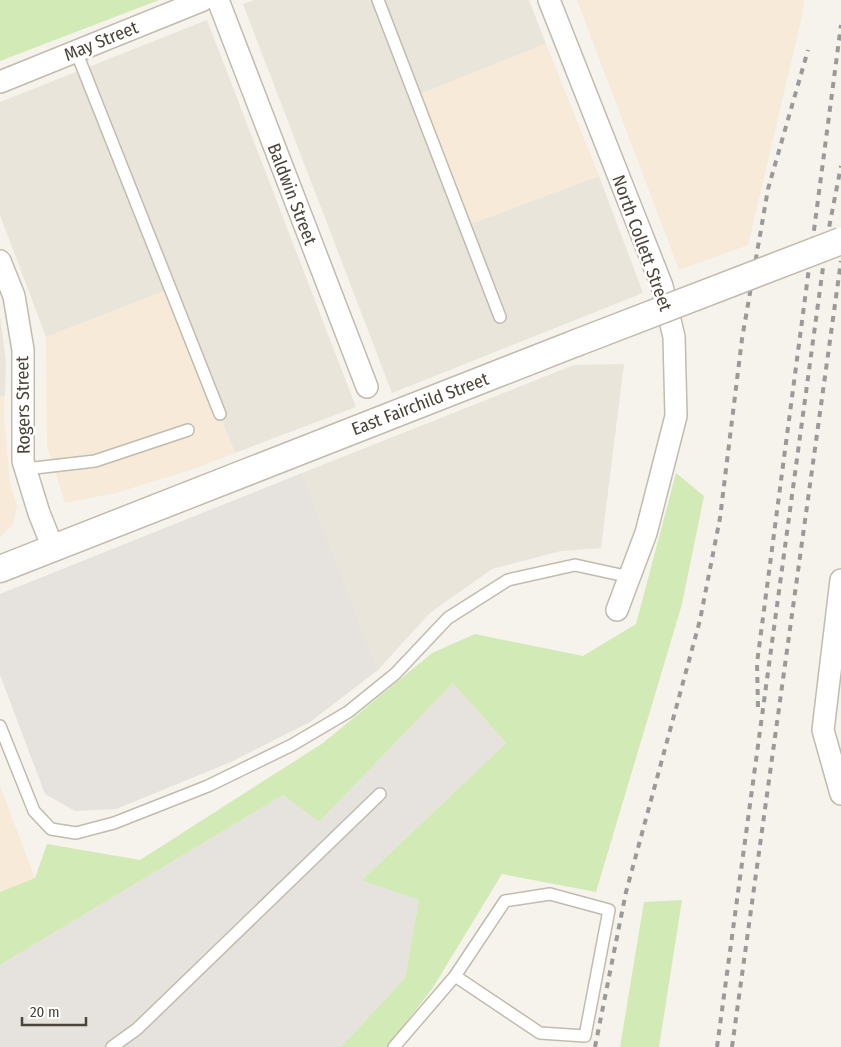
<svg xmlns="http://www.w3.org/2000/svg" width="841" height="1047" viewBox="0 0 841 1047" font-family="'Fira Sans Condensed',sans-serif">
<style>
.residential{fill:#eae5da}
.commercial{fill:#f7ead8}
.industrial{fill:#e6e2dd}
.green{fill:#d2eab5}
.lines{fill:none;stroke-linecap:round;stroke-linejoin:round}
.service-casing{stroke:#c2bbae;stroke-width:14}
.minor-casing{stroke:#c2bbae;stroke-width:24}
.tertiary-casing{stroke:#c2bbae;stroke-width:29}
.service{stroke:#fff;stroke-width:11}
.minor{stroke:#fff;stroke-width:21}
.tertiary{stroke:#fff;stroke-width:26}
.rail{stroke:#9a9a9a;stroke-width:4;stroke-dasharray:6 6;stroke-linecap:butt}
.tertiary-bridge-casing{stroke:#c2bbae;stroke-width:29;stroke-linecap:butt}
.tertiary-bridge{stroke:#fff;stroke-width:26}
.labels{text-anchor:middle;dominant-baseline:central;stroke-width:5;stroke-linejoin:round;paint-order:stroke}
.street-label{font-size:18px;fill:#4b4439;stroke:#fff}
</style>
<rect width="100%" height="100%" fill="#f6f3ec"/>
<g class="residential">
<path d="M254 0H529L546 44 415 96 465 226 599 176 643 293 392 393 243 4Z"/>
<path d="M207 20 356 407 235 453 170 289 46 337 0 215V102Z"/>
<path d="M0 315 6 362 5 395 0 397Z"/>
<path d="M624 364 601 548 561 551 492 569 430 613 378 670 302 473 574 365Z"/>
</g>
<g class="commercial">
<path d="M577 0H804L802 16 748 245 679 270Z"/>
<path d="M546 44 599 176 465 226 415 96Z"/>
<path d="M170 289 235 453 194 469 116 493 65 503 47 446 46 337Z"/>
<path d="M5 395 4 416 10 483 17 506 13 524 0 538V397Z"/>
<path d="M0 786 35 878 0 892Z"/>
</g>
<g class="industrial">
<path d="M302 473 378 670 310 722 231 762 116 809 75 811 45 794 0 675V594Z"/>
<path d="M453 683 506 743 363 879 419 900 405 978 341 1047H0V965L283 795 319 822Z"/>
</g>
<g class="green">
<path d="M0 0H159L0 61Z"/>
<path d="M676 473 704 496 682 604 596 892 502 874 432 989 387 1047H341L405 978 419 900 362 880 506 743 453 683 319 822 283 795 0 965V892L35 878 47 844 140 860 323 743 432 653 475 634 583 656 636 624Z"/>
<path d="M682 900 659 1047H620L644 902Z"/>
</g>
<g class="lines">
<g class="service-casing">
<g id="service">
<path d="M378 0 500 317"/>
<path d="M76 51 220 414"/>
<path d="M26 469 95 461 188 430"/>
<path d="M0 726 34 811 51 829 76 833 114 823 208 786 292 745 348 712 395 674 448 618 508 580 575 565 630 577"/>
<path d="M112 1047 137 1029 380 794"/>
<path d="M394 1047 455 976 505 901 550 894 609 910 585 1036 540 1033 455 976"/>
</g>
</g>
<g class="minor-casing">
<g id="minor">
<path d="M218 0 367 387"/>
<path d="M549 0 662 286 674 337 676 416 646 533 617 610"/>
<path d="M0 82 203 0"/>
<path d="M0 261 14 296 23 350V461L39 513 53 548"/>
<path d="M841 580 823 730 841 794"/>
</g>
</g>
<g class="tertiary-casing">
<path id="tertiary" d="M0 569 576 343"/>
</g>
<use href="#service" class="service"/>
<use href="#minor" class="minor"/>
<use href="#tertiary" class="tertiary"/>
<g class="rail">
<path d="M758 707 757 663 841 25"/>
<path d="M595 1047 626 892 700 620 720 518 742 339 768 189 808 50"/>
<path d="M717 1047 827 238 841 166"/>
<path d="M732 1047 841 261"/>
</g>
<g class="tertiary-bridge-casing">
<path id="tertiary-bridge" d="M576 343 841 241"/>
</g>
<use href="#tertiary-bridge" class="tertiary-bridge"/>
</g>
<g class="labels">
<g class="street-label">
<text transform="translate(101 41) rotate(-22)">May Street</text>
<text transform="translate(292 194) rotate(69)">Baldwin Street</text>
<text transform="translate(642 243) rotate(70)">North Collett Street</text>
<text transform="translate(420 404) rotate(-21)">East Fairchild Street</text>
<text transform="translate(23 405) rotate(-91)">Rogers Street</text>
</g>
</g>
<path d="M22 1017v8h64v-8" fill="none" stroke="#4b4439" stroke-width="2.5"/>
<text x="30" y="1017" font-size="15" fill="#4b4439" stroke="#ffffff" stroke-width="4" paint-order="stroke">20 m</text>
</svg>
